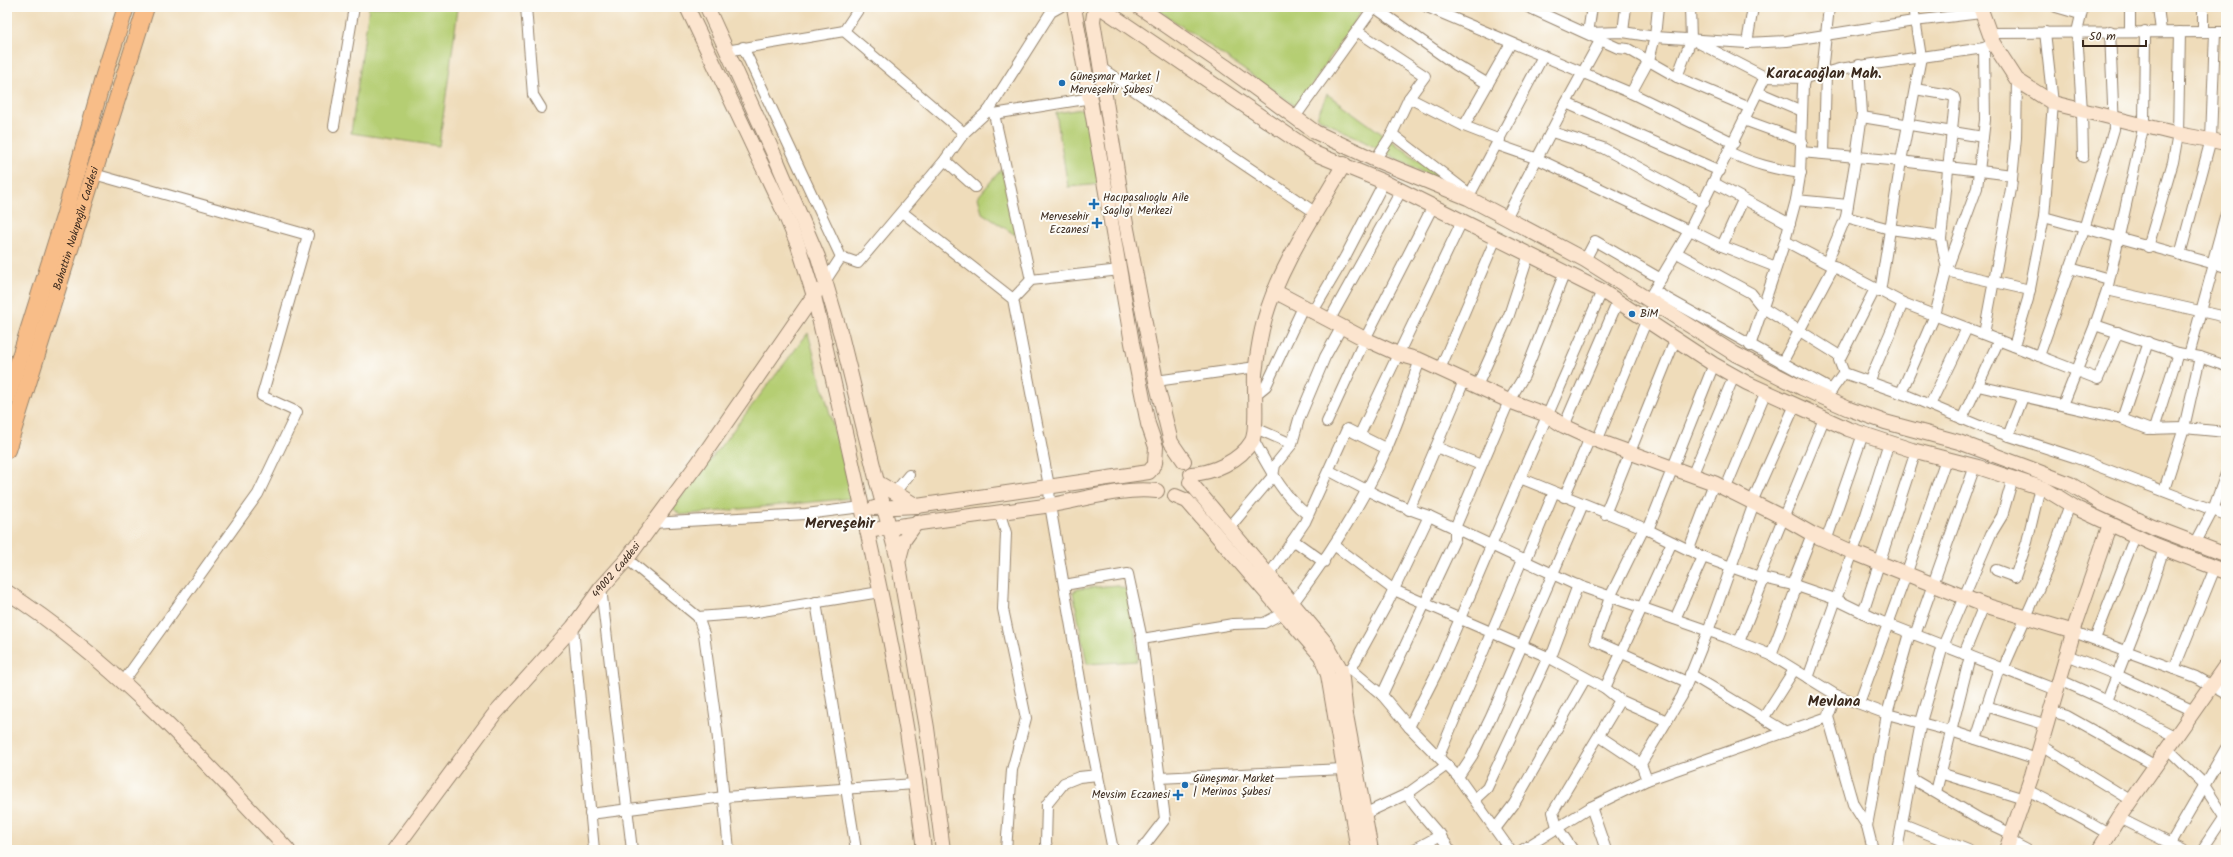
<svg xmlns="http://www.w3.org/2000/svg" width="2233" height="857" viewBox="0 0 2233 857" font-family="Kalam,sans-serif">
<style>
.green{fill:#b5ce73;stroke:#787c48}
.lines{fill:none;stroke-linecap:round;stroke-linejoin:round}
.street-casing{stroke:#95836c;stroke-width:12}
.secondary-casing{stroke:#95836c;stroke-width:16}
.primary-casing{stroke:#95836c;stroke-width:18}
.street{stroke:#fff;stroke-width:10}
.secondary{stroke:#fce5cf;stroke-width:14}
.primary{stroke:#f8bd88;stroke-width:16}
.poi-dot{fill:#1f6fb2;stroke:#fdfcf7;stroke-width:1.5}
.labels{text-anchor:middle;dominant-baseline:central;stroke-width:4;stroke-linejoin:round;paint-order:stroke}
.poi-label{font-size:11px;fill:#3b2a1e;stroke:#fdfcf7;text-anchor:start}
.street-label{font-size:11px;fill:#3b2a1e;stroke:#fdfcf7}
.district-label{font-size:15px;font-weight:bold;fill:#3b2a1e;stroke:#fdfcf7}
</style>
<rect width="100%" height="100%" fill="#fdfcf7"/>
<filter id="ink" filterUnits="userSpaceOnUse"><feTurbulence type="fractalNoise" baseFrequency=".025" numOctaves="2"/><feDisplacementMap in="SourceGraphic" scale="8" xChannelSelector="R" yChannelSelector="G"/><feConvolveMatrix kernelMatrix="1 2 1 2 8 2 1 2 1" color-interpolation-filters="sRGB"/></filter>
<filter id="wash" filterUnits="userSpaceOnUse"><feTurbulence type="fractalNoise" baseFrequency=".012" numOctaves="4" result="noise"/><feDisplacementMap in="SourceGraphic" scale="16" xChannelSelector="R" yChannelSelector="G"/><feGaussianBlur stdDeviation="0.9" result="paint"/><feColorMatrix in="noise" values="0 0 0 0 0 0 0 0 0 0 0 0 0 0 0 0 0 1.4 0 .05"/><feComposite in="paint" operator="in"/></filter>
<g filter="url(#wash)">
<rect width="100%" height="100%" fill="#efdcba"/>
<g class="green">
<path d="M369 7H442L458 9 439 146 351 133Z"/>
<path d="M1154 7H1364L1297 107Z"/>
<path d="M1327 94 1455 187 1441 182 1317 117Z"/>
<path d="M1088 108 1102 184 1068 187 1056 113Z"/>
<path d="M1003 167 1020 238 982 213 978 197Z"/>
<path d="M808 333 853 498 680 515 673 508Z"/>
<path d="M1116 585 1127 590 1137 643V661L1087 664 1073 592 1078 589Z"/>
</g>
</g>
<g filter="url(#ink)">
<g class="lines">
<g class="street-casing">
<g id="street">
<path d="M526 7 533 95 541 108"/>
<path d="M1374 7 1456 65 1488 84"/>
<path d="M1427 7 1631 93 1734 143"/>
<path d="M1528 7 1618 48 1628 49 1677 77 1750 108"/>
<path d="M1592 7 1588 33 1623 32 1655 37 1747 43 1787 41 1914 21 1981 13"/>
<path d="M2056 7 2080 14"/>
<path d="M2130 7V31"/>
<path d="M2158 7 2161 31"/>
<path d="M2203 7V32"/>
<path d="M844 31 964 133"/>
<path d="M1357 31 1425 76 1409 98 1392 134"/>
<path d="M2145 31 2144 124 2107 290 2095 325 2178 353 2200 357 2226 366"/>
<path d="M1623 32 1626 7"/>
<path d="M1988 33 2226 32"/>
<path d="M1697 42 1765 77 1805 78 1839 69 1984 48 1990 45"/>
<path d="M1747 43 1753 7"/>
<path d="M743 47 841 257 858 263 945 160 964 133 989 110 1051 12 1060 7"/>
<path d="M726 51 844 31 860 7"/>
<path d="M1101 68 1316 213"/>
<path d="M1822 72 1829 7"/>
<path d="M1677 77 1691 40 1690 7"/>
<path d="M1915 89 1950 95 1954 97 1955 100 1941 239 1947 269"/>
<path d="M1758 92 1802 111"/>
<path d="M1631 93 1649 60 1655 37 1658 7"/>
<path d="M1409 98 1464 126 1500 140"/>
<path d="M1566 103 1720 171"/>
<path d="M989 110 994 114 1031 280"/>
<path d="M994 114 1091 98"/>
<path d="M1295 117 1374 7"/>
<path d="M1862 117 1983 137"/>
<path d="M1744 120 1802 141"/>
<path d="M334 126 354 7"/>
<path d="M1464 126 1511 43"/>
<path d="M1552 132 1603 148 1704 203"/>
<path d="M1498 145 1538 159 1689 231"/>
<path d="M1729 152C1753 164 1774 169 1801 173"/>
<path d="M1801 152 1901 161 2012 175"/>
<path d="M1824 153 1826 71"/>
<path d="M2083 157 2082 111 2077 32 2083 7"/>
<path d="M945 160 975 187"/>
<path d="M1375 160 1392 134 1467 192V198"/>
<path d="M94 174 308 235 262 396 297 412 258 494 123 682"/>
<path d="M1714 183 1790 224"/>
<path d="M1468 198 1543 56"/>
<path d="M1796 200 1848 205"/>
<path d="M902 212 1013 299 1049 486 1050 505 1090 737 1113 850"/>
<path d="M1846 217 1890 229 1941 236"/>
<path d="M2044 217 2226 267"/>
<path d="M1506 218 1566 103 1601 39"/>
<path d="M1690 230 1722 246 1776 267"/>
<path d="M1785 241 1903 303 2098 379 2118 332"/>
<path d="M1722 246 1743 200"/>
<path d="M2148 247 2173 162 2178 134 2180 32"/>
<path d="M1677 253 1751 293 1763 308 1840 356"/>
<path d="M2180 255 2211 139 2215 32"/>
<path d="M2214 257 2226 213"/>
<path d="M1585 260 1595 241 1661 279"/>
<path d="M1827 262 1846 217 1856 157 1862 114 1859 65"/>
<path d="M2070 268 2109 279"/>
<path d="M1946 271 2030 290"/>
<path d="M826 280 841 257"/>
<path d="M1875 289 1839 360 1844 373 1906 395 1982 427 2074 457 2226 515"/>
<path d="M2107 290 2226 317"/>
<path d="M1654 291 1832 390"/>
<path d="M1880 292 1901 161 1921 57 1913 7"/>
<path d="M1013 299 1031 280 1120 270"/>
<path d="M1648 300 1689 231 1765 77"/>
<path d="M1312 313 1345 257 1384 182"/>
<path d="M1329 321 1401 191"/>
<path d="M1984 334 2011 189 2016 138 2017 80"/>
<path d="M1750 346 1785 241 1796 200 1800 176 1803 85 1805 78"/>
<path d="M2014 346 2028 299 2044 217 2053 103 2045 32"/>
<path d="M2189 355 2214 264 2226 244"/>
<path d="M2039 356 2084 229 2114 129 2110 31"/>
<path d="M1782 363 1834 266"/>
<path d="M1440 369 1496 238"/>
<path d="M1156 381 1256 367"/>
<path d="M1869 382 1903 303"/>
<path d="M1477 386 1509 315 1529 254"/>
<path d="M1978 386 2122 419 2148 429 2184 428 2226 432"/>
<path d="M1901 393 1935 315 1947 269 1977 188 1985 120 1984 48"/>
<path d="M1255 395 1266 386 1303 307"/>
<path d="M1828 395 1844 373"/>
<path d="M1930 405 1967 328"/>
<path d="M2063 405 2095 325"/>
<path d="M1962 419 1999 340"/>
<path d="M2122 419 2148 342"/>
<path d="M1327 422 1365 339 1433 206"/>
<path d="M1564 426 1618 301"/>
<path d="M2154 429 2178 353"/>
<path d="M1254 431 1260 430 1292 444"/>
<path d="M1360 434 1462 221"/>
<path d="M2008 436 2023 397"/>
<path d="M1253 439C1268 466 1283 497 1308 515"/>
<path d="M1597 441 1647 319"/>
<path d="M1436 447 1481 465"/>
<path d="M1330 471C1362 488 1394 505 1429 516L1574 584 1726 637 1771 655 1836 695 1887 714 1951 731 2037 759"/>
<path d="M1692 476 1734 376"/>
<path d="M1520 478 1644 528 1703 557 1759 577 1797 586 1835 599 1880 621 2057 690"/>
<path d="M1725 490 1766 391"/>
<path d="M2164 490 2184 428 2200 357"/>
<path d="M895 492 909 475"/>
<path d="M1564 497 1590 438"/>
<path d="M1752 502 1795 405"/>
<path d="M1409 510 1464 381"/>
<path d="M999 511 1006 533 1003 609 1026 718 1012 770 1006 850"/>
<path d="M1605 514 1676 338"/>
<path d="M652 523 806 514 862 507"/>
<path d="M1229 528 1273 476 1275 465 1292 444 1299 419 1325 357 1341 328"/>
<path d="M1644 528 1610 597 1595 641 1687 682"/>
<path d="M1648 530 1714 364"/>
<path d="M1293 540 1324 562"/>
<path d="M1826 541 1863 434"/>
<path d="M2195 544 2213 510 2226 474"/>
<path d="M1334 545 1394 590 1548 657 1605 688 1620 700 1553 812 1557 827 1573 850"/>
<path d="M1689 549 1714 483"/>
<path d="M627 559 698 617 704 634 717 730 729 850"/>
<path d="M1525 562 1554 492"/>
<path d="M1996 570 2015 577 2027 542 2040 487"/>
<path d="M1269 575 1305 522 1347 429 1387 449"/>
<path d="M1759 577 1824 419"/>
<path d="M1064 585 1128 574 1142 639 1165 819 1141 850"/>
<path d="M1792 585 1812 534"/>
<path d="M601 588 632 850"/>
<path d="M816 602 856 850"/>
<path d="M1293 603C1329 555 1363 504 1387 448 1399 420 1409 390 1420 360"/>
<path d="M1863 613 1916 451"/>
<path d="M698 617 751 613 880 592"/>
<path d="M1675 619 1703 557"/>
<path d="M573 627 594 850"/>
<path d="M2074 632 2196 677 2226 694"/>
<path d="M1915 635 1975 466"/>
<path d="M1142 639 1233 624 1264 623 1283 613"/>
<path d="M2095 639 2135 536"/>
<path d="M1739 642 1764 579"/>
<path d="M1964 654 1984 605"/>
<path d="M1771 655 1797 586"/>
<path d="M2067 655 2117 675 2194 711"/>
<path d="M1351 669 1388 602 1429 516"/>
<path d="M2003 669 2048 567 2070 504"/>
<path d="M2174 669 2215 568"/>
<path d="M1341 670 1351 669 1382 695 1409 727 1458 777 1510 850"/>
<path d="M1690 674 1786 732"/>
<path d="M1808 678 1865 518 1889 442"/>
<path d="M2060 680 2107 701 2176 737"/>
<path d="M1605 688 1672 542"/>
<path d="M1382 695 1455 539V528L1509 401 1524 376 1565 272"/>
<path d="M1836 695 1828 717 1853 804 1867 826 1873 850"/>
<path d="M1620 700 1667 721"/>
<path d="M2107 701 2149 594 2164 548"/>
<path d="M1859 703 1906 575 1946 459"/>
<path d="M1986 706 2047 725"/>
<path d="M2051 711 2067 716 2156 766"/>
<path d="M1764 717 1794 670"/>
<path d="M1409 727 1438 670 1520 478 1602 291"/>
<path d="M1599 736 1641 764"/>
<path d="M1976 739 1999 668"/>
<path d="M2041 745 2130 800"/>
<path d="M2168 749 2202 782 2226 819"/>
<path d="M1439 756 1522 560"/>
<path d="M1940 773 2024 799"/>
<path d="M1458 777 1472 756 1491 717 1583 504"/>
<path d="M1159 778 1343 769"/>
<path d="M1912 779 1980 819 2012 834"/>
<path d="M1647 780 1641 764 1682 696 1708 631 1754 503"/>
<path d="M2027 790C2055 804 2082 818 2108 834"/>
<path d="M1936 792 1970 656"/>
<path d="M1407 794C1419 815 1438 829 1450 850"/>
<path d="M1475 799 1487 788 1548 657 1553 652 1578 585"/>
<path d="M1591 807 1606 850"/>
<path d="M590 814 724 797 915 784"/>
<path d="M1364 814 1407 794 1447 765"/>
<path d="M2119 818 2183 850"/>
<path d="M1903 824 1968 850"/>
<path d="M1867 826 1887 714 1910 633"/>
<path d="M1495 829 1514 804 1585 679"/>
<path d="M2010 841 2027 850"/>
<path d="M1048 850 1046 843 1047 804 1064 783 1079 777 1098 775"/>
<path d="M1413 850 1441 835"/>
<path d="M1522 850 1591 807 1647 780 1828 717"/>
<path d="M1897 850 1921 722 1943 646 1991 534 2002 516 2013 478"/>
<path d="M2167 850 2226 748"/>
<path d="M2202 850 2226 814"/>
</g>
</g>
<g class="secondary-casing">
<g id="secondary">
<path d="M687 7 784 212 798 245 814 296C855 479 902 663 924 850"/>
<path d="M707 7 777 161 818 257 841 335 877 482 898 560 927 728 943 850"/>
<path d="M1074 7 1132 343 1148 424 1156 447 1155 463"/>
<path d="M1095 7 1093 21 1123 208 1156 381 1171 442 1184 461"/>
<path d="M1100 7 1316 154 1384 182 1602 291 1713 364 1747 383 1848 429 1912 450 1978 467 2045 489 2076 508 2153 544 2226 572"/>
<path d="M1139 7 1225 66 1315 132 1371 158 1468 198 1506 218 1585 260 1735 354 1802 388 1849 409 1885 422 1959 442 2029 468 2070 484 2103 504 2153 527 2226 555"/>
<path d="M1980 7 1993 43 2017 80 2053 103 2178 134 2226 143"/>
<path d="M1274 291 1365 339 1398 354 1420 360 1509 401 1547 415 1564 426 1590 438 1714 483 1784 518 1812 534 1852 552 1984 605 2074 632"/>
<path d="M1191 474C1213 473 1240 461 1252 441 1258 429 1254 389 1255 374 1257 356 1260 335 1265 318 1280 265 1317 212 1344 164"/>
<path d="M877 482 917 506"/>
<path d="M1190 482 1325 642 1341 670 1346 715 1371 850"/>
<path d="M1175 496 1187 501 1321 656 1328 675 1358 850"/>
<path d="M874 508 917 506 1149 472 1152 468"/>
<path d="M867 531C928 521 990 514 1051 505 1086 499 1123 487 1157 491"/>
<path d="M899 559 904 540 917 522"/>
<path d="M7 592C114 661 202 758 288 850"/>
<path id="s1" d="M394 850 493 716 573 627 601 588 627 559 698 463 817 291"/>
<path d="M2006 850 2032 775 2076 623 2110 524"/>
<path d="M2099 850 2120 816 2226 665"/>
</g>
</g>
<g class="primary-casing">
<g id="primary">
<path d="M7 398 64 217 104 75 126 7"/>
<path id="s2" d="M7 450 146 7"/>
</g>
</g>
<use href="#street" class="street"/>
<use href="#secondary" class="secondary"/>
<use href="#primary" class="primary"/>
</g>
</g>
<g class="poi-dot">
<circle cx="1062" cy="83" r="4"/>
<path d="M1092 198h4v4h4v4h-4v4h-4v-4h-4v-4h4z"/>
<path d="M1095 217h4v4h4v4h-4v4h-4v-4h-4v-4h4z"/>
<circle cx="1632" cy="314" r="4"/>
<circle cx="1185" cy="785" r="4"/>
<path d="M1176 789h4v4h4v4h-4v4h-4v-4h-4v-4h4z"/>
</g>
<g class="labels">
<g class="poi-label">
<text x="1070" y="77">Güneşmar Market |<tspan x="1070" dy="13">Merveşehir Şubesi</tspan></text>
<text x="1103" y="198">Hacıpasalıoglu Aile<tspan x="1103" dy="13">Saglıgı Merkezi</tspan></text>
<text x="1089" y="217" text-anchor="end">Mervesehir<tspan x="1089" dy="13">Eczanesi</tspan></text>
<text x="1640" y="314">BiM</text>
<text x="1193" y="779">Güneşmar Market<tspan x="1193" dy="13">| Merinos Şubesi</tspan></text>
<text x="1170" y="795" text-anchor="end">Mevsim Eczanesi</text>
</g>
<g class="street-label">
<text stroke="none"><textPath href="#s2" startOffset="232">Bahattin Nakıpoğlu Caddesi</textPath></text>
<text stroke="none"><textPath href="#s1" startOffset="358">49002 Caddesi</textPath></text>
</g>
<g class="district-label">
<text x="1824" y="74">Karacaoğlan Mah.</text>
<text x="840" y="524">Merveşehir</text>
<text x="1834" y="702">Mevlana</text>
</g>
</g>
<rect width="2233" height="857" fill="none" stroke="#fdfcf7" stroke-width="24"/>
<path d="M2083 40v6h63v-6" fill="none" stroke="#3b2a1e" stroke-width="2"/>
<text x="2089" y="40" font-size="12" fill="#3b2a1e" stroke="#fdfcf7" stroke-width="3" paint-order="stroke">50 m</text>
</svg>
